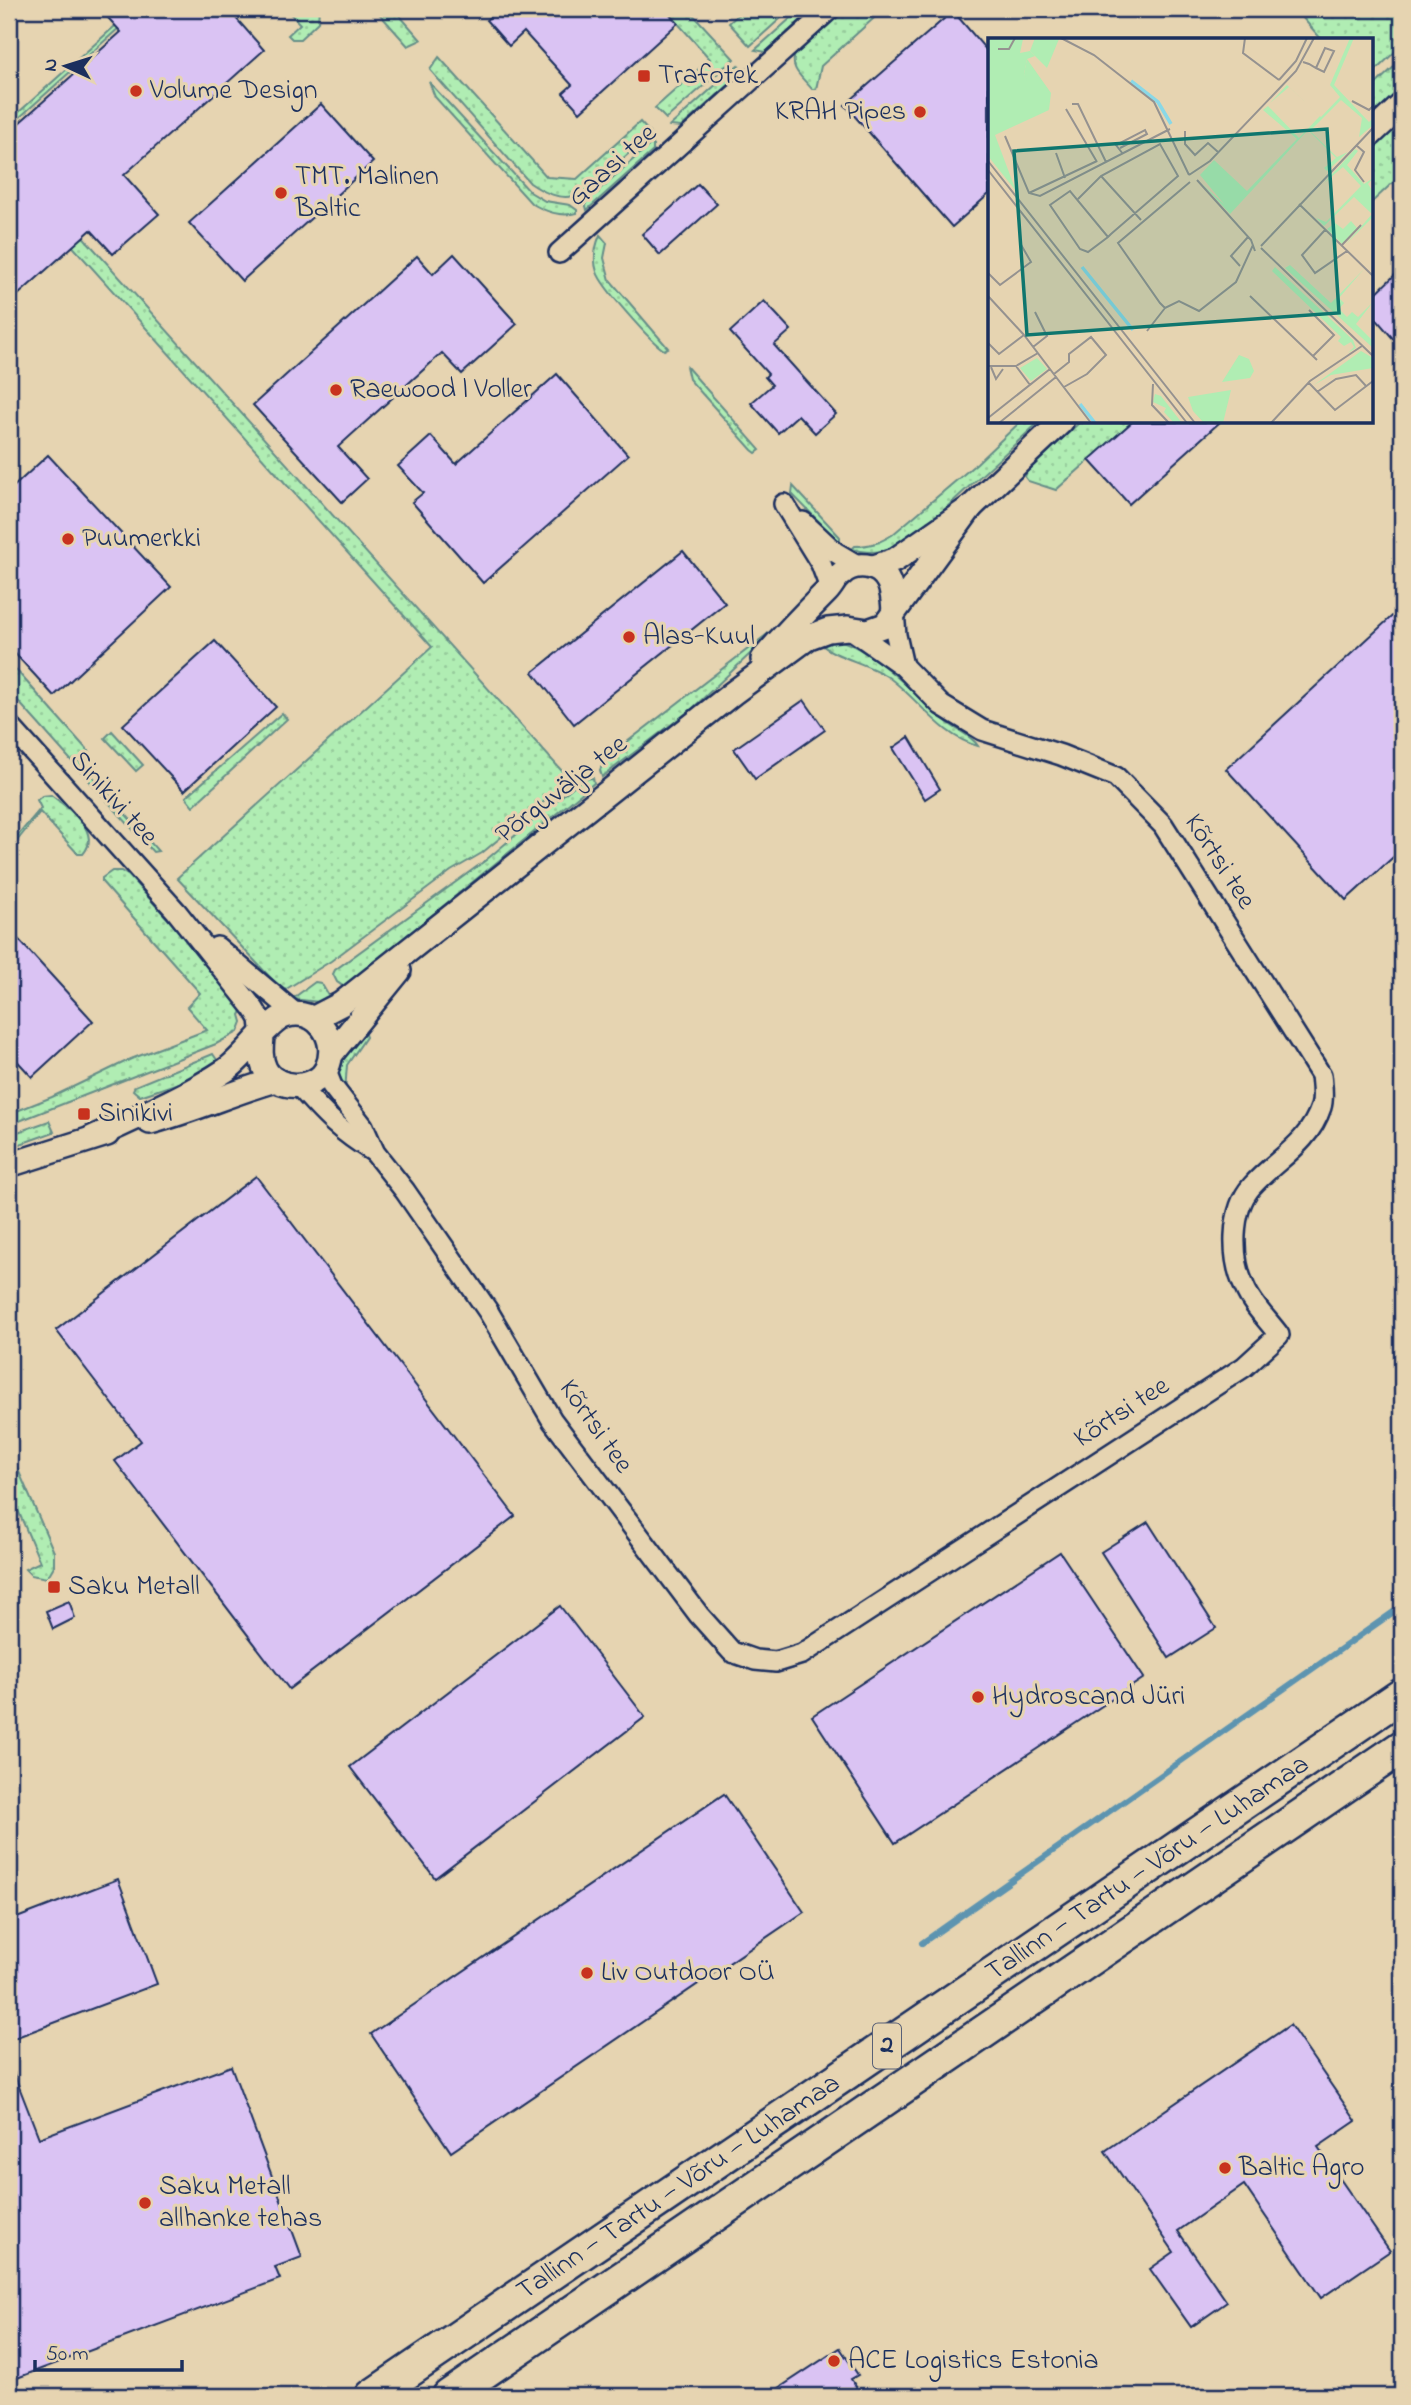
<svg xmlns="http://www.w3.org/2000/svg" width="1411" height="2405" viewBox="0 0 1411 2405" font-family="'Indie Flower',sans-serif">
<style>
.grass{fill:url(#grass-dots);stroke:#668e88;stroke-width:2}
.lines{fill:none;stroke-linecap:round;stroke-linejoin:round}
.stream{stroke:#5d94b0;stroke-width:6}
.building{fill:#dac3f3;stroke:#1b2f5e;stroke-width:2}
.minor-casing{stroke:#1b2f5e;stroke-width:24}
.tertiary-casing{stroke:#1b2f5e;stroke-width:28}
.trunk-casing{stroke:#1b2f5e;stroke-width:37}
.minor{stroke:#e6d4b1;stroke-width:19}
.tertiary{stroke:#e6d4b1;stroke-width:23}
.trunk{stroke:#e6d4b1;stroke-width:32}
.poi-dot{fill:#c8321e;stroke:#e6d4b1;stroke-width:2.5}
.labels{text-anchor:middle;dominant-baseline:central;stroke-width:6;stroke-linejoin:round;paint-order:stroke}
.shield{fill:#e6d4b1;stroke:#586077;stroke-width:2}
.shield-label{font-size:26px;font-weight:bold;fill:#1b2f5e}
.poi-label{font-size:28px;fill:#1b2f5e;stroke:#e6d4b1;text-anchor:start}
.street-label{font-size:28px;fill:#1b2f5e;stroke:#e6d4b1}
.inset-river{fill:none;stroke:#89d8e7;stroke-width:3.5}
.inset-road{fill:none;stroke:#959290;stroke-width:2}
.view{fill:#0f766e;fill-opacity:0.15;stroke:#0f766e;stroke-width:3.5}
.inset-edge{fill:none;stroke:#1b2f5e;stroke-width:3.5}
</style>
<defs>
<pattern id="grass-dots" width="8" height="8" patternUnits="userSpaceOnUse" patternTransform="scale(1.75)"><rect width="8" height="8" fill="#b0edb3"/><path d="M2 2h.1M6 6h.1" fill="none" stroke="#97cc9c" stroke-width="1.8" stroke-linecap="round"/></pattern>
</defs>
<rect width="100%" height="100%" fill="#e6d4b1"/>
<filter id="ink" filterUnits="userSpaceOnUse"><feTurbulence type="fractalNoise" baseFrequency=".0143" numOctaves="2"/><feDisplacementMap in="SourceGraphic" scale="14" xChannelSelector="R" yChannelSelector="G"/><feConvolveMatrix kernelMatrix="1 2 1 2 8 2 1 2 1" color-interpolation-filters="sRGB"/></filter>
<g filter="url(#ink)">
<g class="grass">
<path d="M134 9H140L9 127V121Z"/>
<path d="M286 9H319L318 22 300 39H292L288 35 300 24Z"/>
<path d="M375 9H394L421 40 408 46Z"/>
<path d="M665 9H688L734 59 666 119 655 108 710 59Z"/>
<path d="M739 9H791L750 46 729 23 741 12Z"/>
<path d="M801 9H813L766 52 755 50Z"/>
<path d="M845 9H884L821 66 816 89H812C802 77 788 68 796 52Z"/>
<path d="M1295 9H1402V45L1371 75V40H1322Z"/>
<path d="M439 57 547 177 577 179 640 122 650 133C637 146 624 158 610 170 582 197 566 208 530 183L430 70Z"/>
<path d="M1402 59V89L1371 118V89Z"/>
<path d="M738 65 741 69 740 75 681 127 670 126Z"/>
<path d="M429 82 530 192 545 201 570 205 577 210V213C560 217 546 212 531 203L435 97Z"/>
<path d="M1402 120V174L1371 203V150Z"/>
<path d="M653 142V151L587 210 585 202Z"/>
<path d="M9 154 570 780 482 853 451 871 331 961 283 991 177 878 432 647 59 231 9 275V255L52 215 9 167Z"/>
<path d="M600 235 607 243 604 258 610 280 668 348 664 350C651 342 602 287 597 272 593 260 595 247 600 235Z"/>
<path d="M686 366 760 450 756 453 752 450 689 379Z"/>
<path d="M1020 422H1039L909 542C893 551 870 555 852 549L855 546C870 546 879 543 892 535L977 463Z"/>
<path d="M1080 422H1132L1056 490 1028 481 1025 477 1027 471Z"/>
<path d="M793 486 840 537V543L792 494Z"/>
<path d="M787 619 693 708 602 777 600 770 605 759Z"/>
<path d="M831 639C867 641 920 700 948 723 958 731 971 735 978 746 941 737 918 698 888 677 868 663 833 657 820 643Z"/>
<path d="M9 662 89 752 79 761 158 851 153 852 9 691Z"/>
<path d="M282 713 287 719 193 806 186 797Z"/>
<path d="M112 731 143 765 136 771 105 738Z"/>
<path d="M593 778 594 783 344 987 337 982 333 974 335 970 486 860 582 779Z"/>
<path d="M51 795C67 807 103 832 83 854H78L40 812 9 851V846L41 808 37 800 42 796Z"/>
<path d="M112 871H121L129 876 246 1005 240 1015 242 1022 238 1032 216 1044 9 1125V1114L52 1097 131 1059 207 1030 187 1007 200 993 102 882V878Z"/>
<path d="M315 982 321 983 330 998 319 1002 292 999Z"/>
<path d="M362 1026 366 1037 347 1065 345 1092C329 1071 350 1044 362 1026Z"/>
<path d="M213 1054 221 1066 208 1073 140 1096 133 1090 135 1086Z"/>
<path d="M49 1121 54 1132 9 1148V1135Z"/>
<path d="M9 1449 54 1552V1566L47 1578 31 1575 25 1569 40 1562 9 1489Z"/>
</g>
<g class="lines">
<path class="stream" d="M922 1943 1402 1606"/>
</g>
<g class="building">
<path d="M100 9H228L264 50 124 175 159 214 113 254 91 230 9 303V132L121 32Z"/>
<path d="M499 9H665L678 23 580 112 563 93 572 85 524 32 509 46 486 20Z"/>
<path d="M953 11 989 53V194L952 227 845 105Z"/>
<path d="M321 104 373 162 242 281 189 223Z"/>
<path d="M698 184 717 204 660 255 642 234Z"/>
<path d="M454 254 517 324 462 374 442 353 338 447 367 479 342 502 253 405 417 256 433 274Z"/>
<path d="M1402 268V349L1371 313V298Z"/>
<path d="M764 301 791 330 774 345 836 414 815 433 798 415 778 433 751 403 772 385 765 377 768 374 730 332Z"/>
<path d="M557 374 628 455 483 583 412 502 423 493 398 466 431 436 456 464Z"/>
<path d="M1132 422H1220L1129 504 1089 460Z"/>
<path d="M48 455 171 587 54 696 9 647V491Z"/>
<path d="M683 551 725 603 574 724 533 672Z"/>
<path d="M1402 607V849L1346 900 1226 769Z"/>
<path d="M215 641 276 707 184 791 123 725Z"/>
<path d="M804 700 825 730 755 779 734 749Z"/>
<path d="M909 737 940 789 925 799 893 748Z"/>
<path d="M9 929 93 1021 32 1077 9 1052Z"/>
<path d="M256 1176 515 1516 289 1689 115 1461 141 1441 56 1330Z"/>
<path d="M1148 1522 1216 1628 1169 1658 1101 1552Z"/>
<path d="M1060 1552 1144 1678 895 1843 812 1716Z"/>
<path d="M69 1601 75 1618 53 1629 46 1611Z"/>
<path d="M560 1606 645 1717 435 1878 350 1767Z"/>
<path d="M724 1794 804 1912 451 2152 371 2034Z"/>
<path d="M118 1879 157 1984 9 2040V1921Z"/>
<path d="M1290 2025 1356 2121 1318 2147 1390 2251 1321 2298 1244 2185 1178 2231 1227 2302 1191 2327 1150 2269 1174 2252 1105 2151Z"/>
<path d="M9 2061 39 2138 231 2066 302 2257 275 2267 280 2279 9 2381Z"/>
<path d="M840 2348 858 2375 851 2379 862 2396H767Z"/>
</g>
<g class="lines">
<g class="minor-casing">
<g id="minor">
<path d="M559 253 830 9"/>
<path d="M784 504 821 564 830 588"/>
<path d="M803 522 835 552 857 565"/>
<path d="M894 612 896 635 903 666"/>
<path d="M9 725 176 911 254 1009 260 1019 262 1037"/>
<path d="M217 947 296 1014"/>
<path d="M326 1071 332 1086 363 1126 375 1153 405 1191 488 1311 552 1420 699 1615 732 1652 755 1660 776 1662 802 1654 1244 1367 1279 1335C1268 1320 1252 1305 1245 1288 1231 1260 1230 1210 1252 1186 1276 1159 1309 1144 1321 1107 1324 1098 1322 1085 1321 1075L1163 825 1116 777 1061 755 982 730 941 705 903 666 849 628"/>
<path d="M299 1086C325 1116 340 1131 374 1152"/>
</g>
</g>
<g class="tertiary-casing">
<g id="tertiary">
<path d="M1371 134 1402 105"/>
<path d="M874 567 895 560 971 507 1061 422"/>
<path d="M763 659C784 635 805 613 827 591 832 586 835 578 841 574 848 567 857 565 866 566 890 569 893 591 894 612"/>
<path d="M314 1018 341 1004 733 693 809 637 828 630 848 628 868 631 885 625 971 507"/>
<path d="M333 1052 399 971"/>
<path d="M150 1122C193 1111 233 1092 276 1080"/>
<path d="M92 1138C137 1117 184 1098 226 1070 244 1058 269 1021 285 1016 317 1006 340 1039 327 1068 317 1091 276 1091 265 1069 260 1059 261 1048 262 1037"/>
<path d="M9 1165 107 1134"/>
</g>
</g>
<g class="trunk-casing">
<g id="trunk">
<path d="M372 2396 1402 1695"/>
<path d="M449 2396 1402 1747"/>
</g>
</g>
<use href="#minor" class="minor"/>
<use href="#tertiary" class="tertiary"/>
<use href="#trunk" class="trunk"/>
</g>
</g>
<g class="poi-dot">
<rect x="637" y="69" width="14" height="14" rx="3.5"/>
<circle cx="136" cy="91" r="7"/>
<circle cx="920" cy="112" r="7"/>
<circle cx="281" cy="193" r="7"/>
<circle cx="336" cy="390" r="7"/>
<circle cx="68" cy="539" r="7"/>
<circle cx="629" cy="637" r="7"/>
<rect x="77" y="1107" width="14" height="14" rx="3.5"/>
<rect x="47" y="1580" width="14" height="14" rx="3.5"/>
<circle cx="978" cy="1697" r="7"/>
<circle cx="587" cy="1973" r="7"/>
<circle cx="1225" cy="2168" r="7"/>
<circle cx="145" cy="2203" r="7"/>
<circle cx="834" cy="2361" r="7"/>
</g>
<g class="labels">
<rect class="shield" x="873" y="2023.5" width="28" height="45" rx="5"/>
<g class="shield-label">
<text x="887" y="2046">2</text>
</g>
<g class="poi-label">
<text x="658" y="76">Trafotek</text>
<text x="150" y="91">Volume Design</text>
<text x="906" y="112" text-anchor="end">KRAH Pipes</text>
<text x="295" y="177">TMT. Malinen<tspan x="295" dy="32">Baltic</tspan></text>
<text x="350" y="390">Raewood | Voller</text>
<text x="82" y="539">Puumerkki</text>
<text x="643" y="637">Alas-Kuul</text>
<text x="98" y="1114">Sinikivi</text>
<text x="68" y="1587">Saku Metall</text>
<text x="992" y="1697">Hydroscand Jüri</text>
<text x="601" y="1973">Liv Outdoor OÜ</text>
<text x="1239" y="2168">Baltic Agro</text>
<text x="159" y="2187">Saku Metall<tspan x="159" dy="32">allhanke tehas</tspan></text>
<text x="848" y="2361">ACE Logistics Estonia</text>
</g>
<g class="street-label">
<text transform="translate(613 166) rotate(-42)">Gaasi tee</text>
<text transform="translate(562 790) rotate(-38)">Põrguvälja tee</text>
<text transform="translate(113 799) rotate(48)">Sinikivi tee</text>
<text transform="translate(1219 862) rotate(57)">Kõrtsi tee</text>
<text transform="translate(1122 1413) rotate(-33)">Kõrtsi tee</text>
<text transform="translate(595 1427) rotate(55)">Kõrtsi tee</text>
<text transform="translate(1148 1869) rotate(-34)">Tallinn — Tartu — Võru — Luhamaa</text>
<text transform="translate(679 2188) rotate(-34)">Tallinn — Tartu — Võru — Luhamaa</text>
</g>
</g>
<g transform="translate(988 38)">
<rect width="385" height="385" fill="#e6d4b1"/>
<path d="M0 0 35 1 32 15 42 13 47 18 39 21 36 36 61 72 7 97 28 153 0 118ZM362 0H366L346 47 381 84 385 80V87L371 99 374 80 353 62 322 93 349 119 360 114 339 133 336 130 348 120 320 92 242 176 213 145 236 166 212 137 226 122 259 153 309 101 275 72 280 68 311 100 332 78 301 49 282 65 299 47 333 79 352 59 342 47ZM367 111 370 113 359 127 376 146 385 140 380 146 385 154V179L357 207 384 176 366 159 336 188 328 180 338 184 373 148 355 129 336 145ZM363 183 369 190 354 206 339 191 347 185 355 191ZM302 227 343 265 376 231 351 260 356 265 351 271 359 279 364 274 370 279 385 264 368 286 385 303 384 309 297 230ZM287 229 365 302 368 310 360 315 366 309 363 304 356 308 350 303 353 299 284 233ZM373 313 385 320V330L343 337 326 347ZM49 320 59 331 43 343 32 330ZM167 356 173 358 194 385H186L176 374 178 370 165 364Z" fill="#b0edb3"/>
<path d="M47 0 71 1 59 30 42 13ZM39 21 63 55 61 72 42 50 36 36ZM251 317 261 321 266 333 262 340 234 344ZM243 352 235 385H216L205 373 200 359Z" fill="#b0edb3"/>
<path class="inset-river" d="M143 43 170 64 183 86M94 229 145 292M92 366 107 385"/>
<path class="inset-road" d="M73 0 106 17 166 64 201 137M257 0 255 15 291 42M10 11H21L27 0M315 24 321 26 328 30 336 34 346 13 337 10 328 30M291 42 308 23 319 0M364 63 381 72 385 68M84 66H90L118 124M78 71 109 124M197 93V106L207 117 220 105 230 114M17 98 41 155 52 158 182 91M368 107 376 114 367 132 376 144M132 110 159 96 157 92 128 107 135 116M68 115 77 140M0 123 207 385M0 132 199 385M201 137 222 123 308 33 326 0M113 138 153 182M209 142 263 202 267 213M202 144 130 205 172 265 177 270 191 263 211 273 248 244 265 207M41 155 109 123M90 161 113 138 172 106 190 138 123 196 120 199 100 214 92 211 62 167 82 153 120 199M311 166 385 238M337 192 314 217 327 235 359 213M273 208 385 90M353 208 373 187M273 210 385 318M252 228 243 218 260 199M0 235 12 247 43 224 32 205M0 258 36 297 103 385M262 258 329 322M321 272 346 297 325 318M159 293 177 270M0 305 11 316 36 297M45 309 59 298 47 274M0 328H28L50 315M28 328 42 347M3 329 8 341 15 331M66 336 81 324V316L103 299 118 317 99 336 76 349M321 345 347 372 385 343M165 346 164 367 181 385M329 354 348 341 368 337 378 348M0 380 62 331M11 385 68 339M283 385 322 343 374 308"/>
<path class="view" d="M339 91 351 275 39 297 26 113Z"/>
<rect width="385" height="385" class="inset-edge"/>
</g>
<rect width="1411" height="2405" fill="none" stroke="#e6d4b1" stroke-width="35"/>
<rect x="18" y="18" width="1376" height="2370" fill="none" stroke="#1b2f5e" stroke-width="2.5" filter="url(#ink)"/>
<g transform="translate(66 66) rotate(274)" stroke="#e6d4b1" stroke-width="5" paint-order="stroke">
<path d="M0-5L12 26L0 18L-12 26Z" fill="#1b2f5e"/>
<text y="-10" font-size="19" font-weight="bold" text-anchor="middle" fill="#1b2f5e">N</text>
</g>
<path d="M35 2360v10h147v-10" fill="none" stroke="#1b2f5e" stroke-width="3.5"/>
<text x="46" y="2360" font-size="21" fill="#1b2f5e" stroke="#e6d4b1" stroke-width="5" paint-order="stroke">50 m</text>
</svg>
